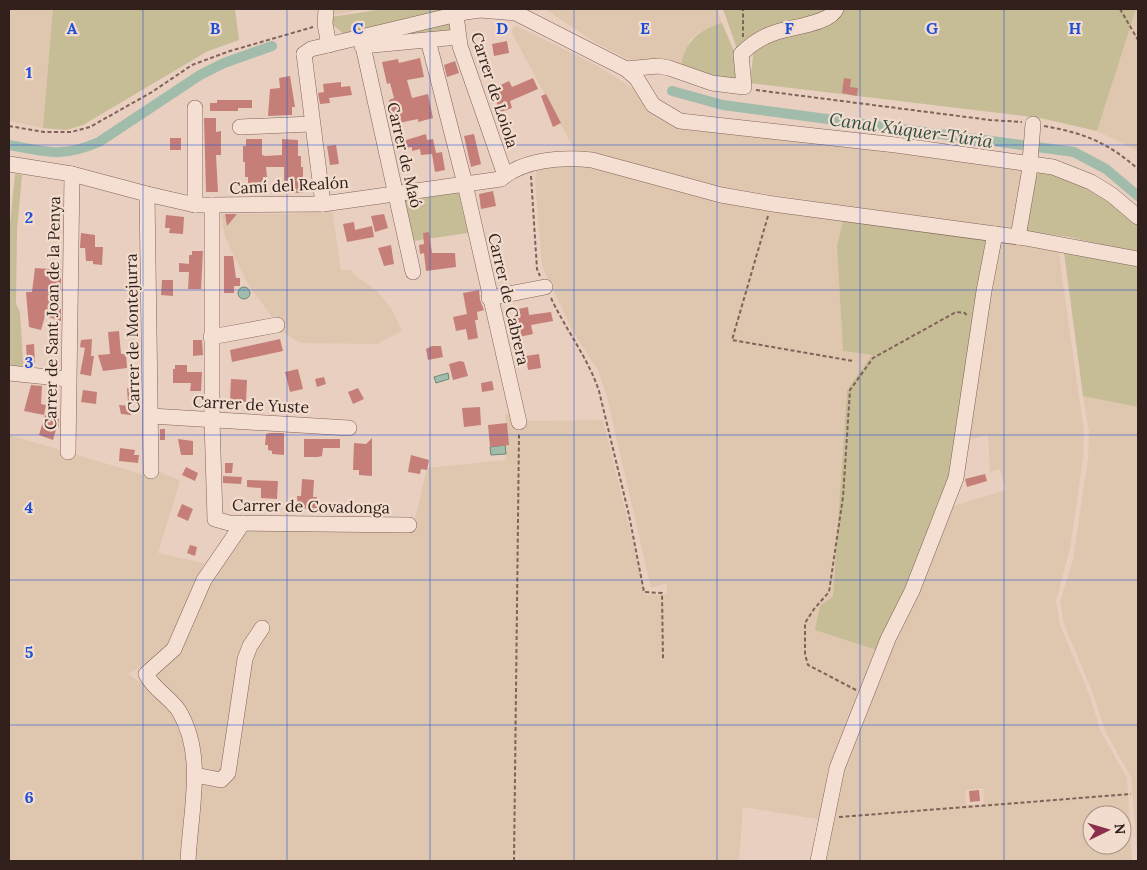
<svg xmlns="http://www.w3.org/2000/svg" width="1147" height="870" viewBox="0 0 1147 870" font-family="Lora,serif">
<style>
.farmland{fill:#dec7ae;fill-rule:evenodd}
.green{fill:#c6bc95}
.water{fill:#a2bcac;stroke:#6a8877}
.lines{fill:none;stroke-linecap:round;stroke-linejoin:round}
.canal{stroke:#a2bcac;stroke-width:10}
.building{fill:#c57f78}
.minor-casing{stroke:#816259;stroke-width:16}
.path{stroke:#816259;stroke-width:2;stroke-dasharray:4 2.5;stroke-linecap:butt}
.minor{stroke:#f5dfd2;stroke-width:15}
.grid{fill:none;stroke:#1d4ed8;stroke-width:1;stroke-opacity:0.55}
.labels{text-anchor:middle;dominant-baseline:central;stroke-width:4.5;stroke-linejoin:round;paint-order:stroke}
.street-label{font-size:16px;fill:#31201c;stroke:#f2dcce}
.water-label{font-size:18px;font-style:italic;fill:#2d5043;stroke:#f2dcce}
.grid-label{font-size:16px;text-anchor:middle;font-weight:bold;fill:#1d4ed8;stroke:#f2dcce;stroke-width:4.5;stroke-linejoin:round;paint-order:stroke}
</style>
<rect width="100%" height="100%" fill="#e9cfbf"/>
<g class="farmland">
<path d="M9 9H53L43 128 9 121Z"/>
<path d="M331 9H363L330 16Z"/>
<path d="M545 9H717L722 23 698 33 690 40 681 66 641 62 625 58 596 43Z"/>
<path d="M1136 9H1138V151L1097 131Z"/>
<path d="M517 26 596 65 648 98 662 111 1022 167 1024 171 1015 230 919 218 724 187 673 175 589 151H575L512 33 513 27Z"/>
<path d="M571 162 844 217 837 246 843 351 872 355 847 390 833 596 820 606 880 651 823 820 743 807 739 861H191L198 779 230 783 247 656 226 774 201 770 197 757 150 674 166 661 174 660 204 588 247 529 412 531 427 468 506 460 505 445H509L505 414 510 413 525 421 603 420 646 595 667 594V583L651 588 607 397 598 370 573 332 542 266 535 181 537 165Z"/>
<path d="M332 209 341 270H352L353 274 377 291 391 308 402 331 377 344 301 343 284 333 249 286 225 237 221 214H289Z"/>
<path d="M1000 238 1058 248 1084 431 1083 459 1070 548 1056 601 1060 625 1089 694 1101 732 1127 778 1132 861H823L840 775 950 507 1006 490 1000 469 990 472 988 435 969 440 976 382ZM983 788 984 804 966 805 965 790ZM1092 815H1122V845H1092Z"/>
<path d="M1083 396 1138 407V861L1131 777 1105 731 1093 693 1064 624 1060 602 1073 560 1088 459 1089 431Z"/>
<path d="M9 435 145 475 158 471 180 481 158 553 204 563 169 652 128 674 167 701 189 750 184 861H9Z"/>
</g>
<g class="green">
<path d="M53 9H235L239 40 208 51 83 125 66 130 43 128Z"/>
<path d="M383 9H459L345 35 325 18Z"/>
<path d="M723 9H830L737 49Z"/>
<path d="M842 9H1136L1097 131 1040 118 750 83 754 48Z"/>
<path d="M453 20 454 37 344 43Z"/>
<path d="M722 23 739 63 738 81 703 76 681 66C685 41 699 30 722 23Z"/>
<path d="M1033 169 1068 177 1110 202 1138 222V253L1069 237 1025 231Z"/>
<path d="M15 174 22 175 17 230 16 304 20 312 23 362 29 368 9 366V235Z"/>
<path d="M458 190 468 233 413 241 403 198Z"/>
<path d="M844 217 991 239 959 453 880 651 815 630 820 606 833 596 847 390 872 355 843 351 837 246Z"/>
<path d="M1064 252 1138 263V407L1083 396Z"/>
</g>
<g class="water">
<circle cx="244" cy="293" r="6"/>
<path d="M448 373 449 379 436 383 434 377Z"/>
<path d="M505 445 506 454 491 455 490 447Z"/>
</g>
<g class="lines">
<g class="canal">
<path d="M672 91 723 105 1074 152 1106 169 1138 196"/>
<path d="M9 145C48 152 61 158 99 142L200 75 224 63 272 46"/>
</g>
</g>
<g class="building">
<path d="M507 41 509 53 494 56 492 44Z"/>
<path d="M420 58 424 77 407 80 412 98 428 94 433 118 418 122V119L394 124 389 100 394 98 390 83 387 84 382 62 398 59 399 63Z"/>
<path d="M455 61 459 73 447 77 444 65Z"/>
<path d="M290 76 295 107H292V115L268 116 270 89 280 88 279 78Z"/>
<path d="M533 78 538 89 510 101 512 108 500 112 492 89 509 81 512 87Z"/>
<path d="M844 78 851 79 850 87 858 88 857 96 842 93Z"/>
<path d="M341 82V87L350 86 352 95 329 98 330 103 320 104 318 93 324 92 323 84Z"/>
<path d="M546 94 561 123 553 127 541 96Z"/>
<path d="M217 100H252V108H238V111H210V103H217Z"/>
<path d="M204 118H216V132L221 131V155H216L218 192H206Z"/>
<path d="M426 134 427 140 433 139 436 153 442 152 445 170 435 172 432 154 421 155 420 149 412 151V147L404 148 403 141Z"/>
<path d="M474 134 481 164 471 167 464 136Z"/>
<rect x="170" y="138" width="11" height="12"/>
<path d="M246 139H262V155L265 156 282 155V139L298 140V156H301V167H303V193H288V184H284V167H266L267 177H263V193H248V177H245V162H243V146H246Z"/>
<path d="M336 145 339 164 330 165 327 146Z"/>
<path d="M493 191 496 206 481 209 479 194Z"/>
<path d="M225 214H237L227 226Z"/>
<path d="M384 214 388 228 375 232 371 216Z"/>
<path d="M166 215 184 217 183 234 169 233 170 228H165Z"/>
<path d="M354 222 355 230 372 226 374 237 347 242 343 224Z"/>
<path d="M429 232 432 253H455L456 267 426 271 424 253 420 254 419 245 424 244 423 233Z"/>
<path d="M81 233 95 235V247H103L102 265 93 264V261H86L85 248H80Z"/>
<path d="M391 245 394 264 384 266 378 248Z"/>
<path d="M192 251H203L201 289H188L189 272H179V263L189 264V255H192Z"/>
<path d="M224 256H233L236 278H240V286H234V293H224Z"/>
<path d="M50 266 61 267V290L53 289V309H61V321L45 316 41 330 29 327 26 292H32L35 268 50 269Z"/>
<path d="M162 280H173V296L161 295Z"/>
<path d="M479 290 480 300 484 310 477 312 478 320H475L478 338 468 340 466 329 456 331 453 317 467 314 463 293Z"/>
<path d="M528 307 529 315 551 312 553 321 531 325 533 334 519 337 514 314 519 313 518 309Z"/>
<rect x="129" y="310" width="7" height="18"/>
<path d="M119 331 121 354H126L127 368 103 371 98 355 110 354 108 332Z"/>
<path d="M92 339 91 356H94L91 376 80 374 85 348 80 347 81 340Z"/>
<path d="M280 339 283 351 232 362 230 350Z"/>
<path d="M193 340H202L203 355 193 356Z"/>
<path d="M34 344 35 363H27L26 345Z"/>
<path d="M432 346H441L443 357 428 360 426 349Z"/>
<path d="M539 354 541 368 528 370 526 356Z"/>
<path d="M460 361 464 362 468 376 453 380 449 364Z"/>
<path d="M175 365H187V372H202L201 391H190L191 383H173V369H175Z"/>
<path d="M298 369 303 389 290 392 285 372Z"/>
<path d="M324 377 326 384 317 387 315 379Z"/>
<path d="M231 379 247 380 246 402 230 401Z"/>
<path d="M492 381 494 390 482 392 481 383Z"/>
<path d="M31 385 42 386 41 404 46 405 44 415 24 411Z"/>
<path d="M127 388H139L140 403H128Z"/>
<path d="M358 388 364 399 353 404 348 392Z"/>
<path d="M83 390 97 392 96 404 81 402Z"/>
<path d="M119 405 131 406V415L121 414Z"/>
<path d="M480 407 481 425 464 427 462 408Z"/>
<path d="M45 415 59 419V427L57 426 53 440 39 435Z"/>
<path d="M507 423 509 445 490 447 488 425Z"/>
<rect x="160" y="429" width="5" height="11"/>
<path d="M269 433H284V455L272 454V451L268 450V445H265L266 434Z"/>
<path d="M372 438V476L359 475V470H353L354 443 366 444Z"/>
<path d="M178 439 193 441V455H181Z"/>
<path d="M304 439H340V448H323L322 456 318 457H304Z"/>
<path d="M120 448 135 450 134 455H139L138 463 119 461Z"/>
<path d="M411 455 429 460 427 470 421 469 420 474 408 472Z"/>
<path d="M225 463H233L232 473H225Z"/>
<path d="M186 467 198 473 195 481 182 475Z"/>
<path d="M985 474 987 481 967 487 965 479Z"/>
<path d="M223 476 242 477 241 484 223 483Z"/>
<path d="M302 479 314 480 313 497H317V508L298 509 297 496H301Z"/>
<path d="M247 480 278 481 277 499 261 498V488L247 487Z"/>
<path d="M182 504 193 509 188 521 177 516Z"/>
<path d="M190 545 197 547 195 556 187 553Z"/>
<path d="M979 790 980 801 970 802 969 791Z"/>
</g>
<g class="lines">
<g class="minor-casing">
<g id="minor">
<path d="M326 9 325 24 329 45"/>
<path d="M456 15 460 46 505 175"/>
<path d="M428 40 465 184 519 422"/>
<path d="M362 46 458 37"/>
<path d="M363 46 413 272"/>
<path d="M304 54 311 49 466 12 480 10 516 13 626 69 637 79 653 105 680 121 896 145 1053 167 1091 182 1112 195 1138 217"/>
<path d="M304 54 323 204"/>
<path d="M626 69 658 66 669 68 712 83 744 87 741 54C751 44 761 37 774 33 789 27 830 24 836 9"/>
<path d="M240 127 311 124"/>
<path d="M9 164 72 174 147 194 195 205H212L323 204 501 179C524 159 562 157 592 160L721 195 773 204 1025 238 1138 259"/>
<path d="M147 194 151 471"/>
<path d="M195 205V108"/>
<path d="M212 205V420L215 519 229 523 409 525"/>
<path d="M1018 237 1029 174 1033 124"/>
<path d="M489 298 545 287"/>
<path d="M211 337 277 325"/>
<path d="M9 373 68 379"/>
<path d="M151 416 349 428"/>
<path d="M68 452 72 174"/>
<path d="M195 775 221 780 228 773 245 659 250 646 262 628"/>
<path d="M188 861C190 812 206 756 179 711 170 697 153 689 146 674L174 649 204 580 243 523"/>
<path d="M818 861 837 768 888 639 912 591 956 478 984 291 995 234"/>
</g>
</g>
<g class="path">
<path d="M1120 9 1138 40"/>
<path d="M743 37V9"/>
<path d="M756 90 990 120 1022 122"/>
<path d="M9 126 44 132H71L90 127 152 92 192 65 230 51 313 27"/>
<path d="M1044 126C1084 133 1107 142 1138 169"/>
<path d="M531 176 537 269 540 276"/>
<path d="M768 216 732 340 853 361"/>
<path d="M551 298C566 330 588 358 599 391L629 515 644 592 662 593 663 659"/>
<path d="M856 690 808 665 805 654V623L814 609 829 592 843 497 850 390 873 358 956 312 965 313 968 317"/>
<path d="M839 817 1131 794"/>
<path d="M514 861 519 434"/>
</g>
<use href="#minor" class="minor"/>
</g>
<path class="grid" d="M143 9V861M287 9V861M430 9V861M574 9V861M717 9V861M860 9V861M1004 9V861M9 145H1138M9 290H1138M9 435H1138M9 580H1138M9 725H1138"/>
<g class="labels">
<g class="street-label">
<text transform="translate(495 90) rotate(72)">Carrer de Loiola</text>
<text transform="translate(405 155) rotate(77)">Carrer de Maó</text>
<text transform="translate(289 185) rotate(-3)">Camí del Realón</text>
<text transform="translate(509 299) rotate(77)">Carrer de Cabrera</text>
<text transform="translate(52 313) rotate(-89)">Carrer de Sant Joan de la Penya</text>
<text transform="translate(132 333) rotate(-91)">Carrer de Montejurra</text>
<text transform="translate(251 404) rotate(3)">Carrer de Yuste</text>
<text transform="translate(311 506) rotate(1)">Carrer de Covadonga</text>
</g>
<g class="water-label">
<text transform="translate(911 130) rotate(8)">Canal Xúquer-Túria</text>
</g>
</g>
<g class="grid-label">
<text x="72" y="34">A</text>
<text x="215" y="34">B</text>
<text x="358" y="34">C</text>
<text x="502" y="34">D</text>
<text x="645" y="34">E</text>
<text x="789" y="34">F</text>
<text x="932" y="34">G</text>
<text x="1075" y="34">H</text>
<text x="29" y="78">1</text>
<text x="29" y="223">2</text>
<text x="29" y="368">3</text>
<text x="29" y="513">4</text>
<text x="29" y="658">5</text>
<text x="29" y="803">6</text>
</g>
<rect width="1147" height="870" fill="none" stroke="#31201c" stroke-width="20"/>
<g transform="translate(1107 830) rotate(85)"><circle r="24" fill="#f2dcce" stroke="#a59187"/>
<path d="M0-4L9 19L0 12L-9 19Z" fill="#8b2e4c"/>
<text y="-8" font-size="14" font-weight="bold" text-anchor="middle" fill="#31201c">N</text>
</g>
</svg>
